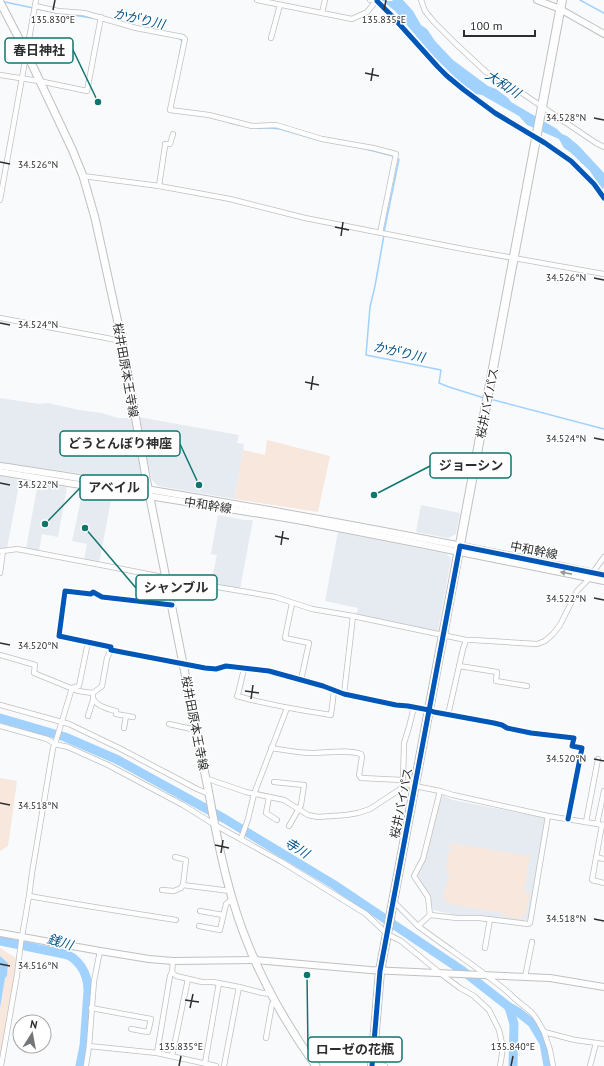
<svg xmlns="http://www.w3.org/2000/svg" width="604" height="1066" viewBox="0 0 604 1066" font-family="'PT Sans','Noto Sans JP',sans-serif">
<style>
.built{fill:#e6ebf1}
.green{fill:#f7e7dd}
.water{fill:#a1d1fd}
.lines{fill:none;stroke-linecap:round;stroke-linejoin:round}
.stream{stroke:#a1d1fd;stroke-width:1.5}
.river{stroke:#a1d1fd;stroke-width:9}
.street-casing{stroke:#bfc0c1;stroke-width:6}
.secondary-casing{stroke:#bfc0c1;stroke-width:8}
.primary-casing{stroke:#bfc0c1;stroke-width:9}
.highway-casing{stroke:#bfc0c1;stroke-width:10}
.street{stroke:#fefeff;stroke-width:4.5}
.secondary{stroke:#fefeff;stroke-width:6}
.primary{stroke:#fefeff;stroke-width:7}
.highway{stroke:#fefeff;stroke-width:8}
.cycleway-casing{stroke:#fff;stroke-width:8}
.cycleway{stroke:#0057b8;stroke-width:5}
.oneway{fill:#969697}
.ticks{fill:none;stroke:#2d2e2f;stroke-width:1.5}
.labels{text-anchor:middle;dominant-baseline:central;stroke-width:3;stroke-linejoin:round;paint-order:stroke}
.street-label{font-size:12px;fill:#2d2e2f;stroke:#fff}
.water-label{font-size:13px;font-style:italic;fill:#00538b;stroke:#fff}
.ticks-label{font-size:10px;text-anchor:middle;fill:#2d2e2f;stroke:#fff;stroke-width:3;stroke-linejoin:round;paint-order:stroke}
.leader{fill:none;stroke:#0f766e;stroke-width:1.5}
.callout-dot{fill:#0f766e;stroke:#fff;stroke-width:1.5}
.callout{fill:#fff;stroke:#0f766e;stroke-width:1.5}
.callout-label{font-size:13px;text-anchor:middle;font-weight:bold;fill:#2d2e2f}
</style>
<rect width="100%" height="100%" fill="#f9fafc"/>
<g class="built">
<path d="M0 398 39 404 48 403 79 410 102 413 118 418H131L144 480 143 481 139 482 0 462Z"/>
<path d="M138 417 239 435 237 443 244 444 235 499 158 486 152 480Z"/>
<path d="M0 476 20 480 7 548H0Z"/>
<path d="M38 483 67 487 58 537 42 534 39 551 26 548Z"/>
<path d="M83 490 112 495 99 563 84 560 87 544 72 541Z"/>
<path d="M421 505 460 513 456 534 448 538 416 532Z"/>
<path d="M218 515 244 520H253L240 589 211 584 217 555 211 554Z"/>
<path d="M338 532 447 554 451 559 438 631 436 632 356 615 358 608 325 601Z"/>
<path d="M443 795 453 800 546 818 528 919 525 921 479 916 456 915 433 910 430 896 419 878 418 874 441 797Z"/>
</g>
<g class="green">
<path d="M267 440 330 456 318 512 235 499 243 450 265 455Z"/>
<path d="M0 778 17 781 8 846 0 851Z"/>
<path d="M451 843 530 856 524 892 530 893 526 913 520 919 503 916 504 913 448 904 443 896 449 875 446 867Z"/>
<path d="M0 948 16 958 15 976 0 1055V1008L5 978 7 976 8 963 0 956Z"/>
</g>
<g class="water">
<path d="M393 0H403L413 11 421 25 427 29 435 41 453 60 488 86 496 89 508 98 511 102 557 129 562 134 567 136 579 146 604 173V187L603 189 604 193 590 171 570 152 564 148 559 139 527 125 519 116 482 95 476 94 461 83 434 57 395 11 385 3 387 1H392Z"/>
<path d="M0 956 8 963 7 976 5 978 0 1008Z"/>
</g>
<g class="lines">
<g class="stream">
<path d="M382 0 388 2"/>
<path d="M580 0 604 13"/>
<path d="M5 2 57 13"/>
<path d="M66 14 92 18"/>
<path d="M177 69 182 41 179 38"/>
<path d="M230 123 239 125"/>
<path d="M258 128H271L280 129 321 141"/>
<path d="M366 149 393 156"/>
<path d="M384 232 399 159"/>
<path d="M384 235 375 286 370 307 366 355 441 370 439 383 449 387 484 398"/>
<path d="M490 399 604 429"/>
</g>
<g class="river">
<path d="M0 718 65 737 118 760 225 819 333 884 463 971 509 1007 518 1012 532 1023 544 1043 548 1066"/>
<path d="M0 941 64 954C67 955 71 956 73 958 83 966 88 978 88 991L84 1046 80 1066"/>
<path d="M509 1007 514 1024 513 1066"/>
</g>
<g class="street-casing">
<g id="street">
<path d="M257 0 352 19 367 12 377 0"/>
<path d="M370 0 377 1 392 16 438 67 464 90 495 113 536 138"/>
<path d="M421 0 425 11 434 22 456 44 486 72 513 87 596 143 604 147"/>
<path d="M35 6 58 11 84 13 136 28 183 37 185 39 170 110 209 115 252 126 276 125 322 139 373 148 396 154 380 233"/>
<path d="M322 13 325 0"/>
<path d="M271 38 280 5"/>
<path d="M0 75 39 81 87 91 101 17"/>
<path d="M83 176 159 186 230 199 305 218 463 249 604 274"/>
<path d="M159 186 165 146V144H170L173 134"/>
<path d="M0 200 36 0"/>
<path d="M0 318 122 341"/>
<path d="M0 551H3L17 549 91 563 199 584 253 593 275 597 312 609 353 616 466 640H473L537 644 545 641 553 634 560 625 577 591 586 582 604 557"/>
<path d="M0 573 3 551"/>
<path d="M292 603 285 638 309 643 301 680"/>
<path d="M172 605 102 597 93 592 91 594 65 591 59 636 111 647V650L205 668 216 669 226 666 269 671 323 686 344 694 396 705 408 706 429 710 434 712 494 723 502 725 507 728 531 733 574 738 572 746 582 748 568 819"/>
<path d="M0 655 35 665 34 673 78 691 93 693"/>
<path d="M459 666 497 672 496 681 527 686"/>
<path d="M244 669 238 694 237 696C268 705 299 710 331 715L334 691"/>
<path d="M93 693C93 695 93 699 94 700 97 706 111 710 116 711V714L133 717"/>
<path d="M93 693 102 686 107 658 111 650"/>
<path d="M344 694 353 616"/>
<path d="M0 705 69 724 119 748 197 789 209 794"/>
<path d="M448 715 463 649 466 640"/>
<path d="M88 716 93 700"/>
<path d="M169 724 196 730"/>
<path d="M0 726 47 739 55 744 68 747 108 765 183 805 215 825 282 862 366 914 387 934 401 941 440 973 460 988 474 996 489 1010 499 1030 503 1048 500 1066"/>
<path d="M124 728 126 716"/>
<path d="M271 748C284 750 298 753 312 753 328 753 346 749 361 754L362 757 359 775 361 778 403 780"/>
<path d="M205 778 246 792 284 800 308 815 318 817 346 815 358 813 370 809 399 790 405 784 440 791 453 795 548 816 604 825"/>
<path d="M274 782 304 785 301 805 289 826"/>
<path d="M404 783 403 782 404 743 409 727 414 707"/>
<path d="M440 791 423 859 414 876 428 897 430 915 457 918H479L528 924 530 923 548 816"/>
<path d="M269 797 266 813 277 820"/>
<path d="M586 822 598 759"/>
<path d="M597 824 604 791"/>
<path d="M602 825 592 880 604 883"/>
<path d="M241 839 248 819 254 794 287 708"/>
<path d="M175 857 186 860 183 885 230 891"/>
<path d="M596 857 604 859"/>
<path d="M162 890 174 891 181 888 183 885"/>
<path d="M29 896C78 905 127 912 176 920"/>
<path d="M393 901 418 926"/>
<path d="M200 911 223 915"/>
<path d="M430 915 418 926C448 949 481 969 510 994 516 1001 525 1006 532 1013 537 1018 540 1025 544 1032L575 1040 604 1044"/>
<path d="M199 926 220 930 226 904 232 899"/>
<path d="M485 948 490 919"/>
<path d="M173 961 172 972 176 976 202 982H213L239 987 262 993 271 994"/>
<path d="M525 977 532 942"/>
<path d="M91 1008 151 1019 148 1032 131 1029"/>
<path d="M544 1032 550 1050 553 1066"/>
<path d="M266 1038 272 1004 275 1002"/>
<path d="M89 1046 94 981 100 951"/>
<path d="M157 1053 170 976 172 972"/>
<path d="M172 1056 188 979"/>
<path d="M205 1063 219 983"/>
<path d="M373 1063 385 1066"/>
<path d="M1 1066 17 975 21 942 29 896 32 873 53 748 55 744 72 688 79 686 88 642"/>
<path d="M86 1066 89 1046 157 1053 216 1066"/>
<path d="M224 1066 239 987"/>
<path d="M590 1066 596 1043"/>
</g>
</g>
<g class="secondary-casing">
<g id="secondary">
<path d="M537 0 560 9 604 34"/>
<path d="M0 466C51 473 102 482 152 490 303 515 454 543 604 575"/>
<path d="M0 472 297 520 410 542 604 581"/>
<path d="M0 933 100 951 149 959 173 961 255 960 370 970 550 978 604 987"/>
</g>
</g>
<g class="primary-casing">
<path id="primary" d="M0 2 27 54 72 149 83 176 95 218 122 341 147 483 209 794C215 828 222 864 232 898 249 957 280 1016 316 1066"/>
</g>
<g class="highway-casing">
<path id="highway" d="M372 1066 380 971 562 0"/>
</g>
<use href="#street" class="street"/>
<use href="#secondary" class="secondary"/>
<use href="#primary" class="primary"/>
<use href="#highway" class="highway"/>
<g class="cycleway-casing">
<g id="cycleway">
<path d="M377 0V1L392 16 438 67 447 76 464 90 495 113 545 143 571 161 594 184 604 198"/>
<path d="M172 605 102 597 93 592 91 594 65 591 59 636 111 647V650L205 668 216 669 226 666 269 671 323 686 344 694 396 705 408 706 429 710 434 712 494 723 502 725 507 728 531 733 574 738 572 746 582 748 568 819"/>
<path d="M372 1066 380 971 460 546 604 575"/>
</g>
</g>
<use href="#cycleway" class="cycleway"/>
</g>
<defs><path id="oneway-solid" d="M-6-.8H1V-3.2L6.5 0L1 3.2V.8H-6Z"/></defs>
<use class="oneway" href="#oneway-solid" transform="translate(566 573) rotate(-169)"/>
<path class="ticks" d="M53 10 55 0M384 10 386 0M365 73 379 76M371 81 373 68M594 118 604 120M0 162 10 164M335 227 349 230M341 236 343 222M594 278 604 280M0 323 10 325M305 382 319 385M311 390 313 376M594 438 604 440M0 483 10 485M275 536 289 539M281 545 283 531M594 598 604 600M0 643 10 645M245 691 259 693M251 699 253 685M594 759 604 761M0 803 10 805M215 845 229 848M221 853 223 840M594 919 604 921M0 964 10 966M185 1000 199 1002M190 1008 193 994M179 1066 181 1056M511 1066 513 1056"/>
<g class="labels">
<g class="street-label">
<text transform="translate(126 370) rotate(80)">桜井田原本王寺線</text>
<text transform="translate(487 403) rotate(-79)">桜井バイパス</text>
<text transform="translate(208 505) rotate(9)">中和幹線</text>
<text transform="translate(534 550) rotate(11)">中和幹線</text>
<text transform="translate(195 723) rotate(79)">桜井田原本王寺線</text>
<text transform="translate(401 803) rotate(-79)">桜井バイパス</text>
</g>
<g class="water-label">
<text transform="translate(139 19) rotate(13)">かがり川</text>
<text transform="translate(503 84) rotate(33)">大和川</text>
<text transform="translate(399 352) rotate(13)">かがり川</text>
<text transform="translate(297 848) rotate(32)">寺川</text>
<text transform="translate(60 942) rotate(17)">銭川</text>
</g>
</g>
<g class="ticks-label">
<text x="53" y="23">135.830°E</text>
<text x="384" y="23">135.835°E</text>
<text x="566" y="121">34.528°N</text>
<text x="38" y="168">34.526°N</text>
<text x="566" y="281">34.526°N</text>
<text x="38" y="328">34.524°N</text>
<text x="566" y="442">34.524°N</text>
<text x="38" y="488">34.522°N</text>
<text x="566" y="602">34.522°N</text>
<text x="38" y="649">34.520°N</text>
<text x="566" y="762">34.520°N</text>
<text x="38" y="809">34.518°N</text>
<text x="566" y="922">34.518°N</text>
<text x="38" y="969">34.516°N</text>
<text x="181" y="1050">135.835°E</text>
<text x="513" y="1050">135.840°E</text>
</g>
<path class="leader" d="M98 102L73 50M199 485L180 444M374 495L430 466M45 524L80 488M85 528L136 588M307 975L308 1049"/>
<g class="callout-dot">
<circle cx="98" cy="102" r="4"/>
<circle cx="199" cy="485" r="4"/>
<circle cx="374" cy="495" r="4"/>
<circle cx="45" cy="524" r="4"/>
<circle cx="85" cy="528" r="4"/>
<circle cx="307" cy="975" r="4"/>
</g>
<g class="callout">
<rect x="5" y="38" width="68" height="25" rx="4"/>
<rect x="60" y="431" width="120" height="25" rx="4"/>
<rect x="430" y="453" width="81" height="25" rx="4"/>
<rect x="80" y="475" width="68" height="25" rx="4"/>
<rect x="136" y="575" width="81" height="25" rx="4"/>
<rect x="308" y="1037" width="94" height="25" rx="4"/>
</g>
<g class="callout-label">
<text x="39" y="55">春日神社</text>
<text x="120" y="448">どうとんぼり神座</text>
<text x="471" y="470">ジョーシン</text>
<text x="114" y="492">アベイル</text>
<text x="176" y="592">シャンブル</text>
<text x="355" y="1054">ローゼの花瓶</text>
</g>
<g transform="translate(32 1034) rotate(11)"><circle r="19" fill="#ffffff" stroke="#ababac"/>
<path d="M0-3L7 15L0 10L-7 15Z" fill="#747577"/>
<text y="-6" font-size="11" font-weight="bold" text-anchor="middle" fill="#2d2e2f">N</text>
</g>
<path d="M464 30v6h71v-6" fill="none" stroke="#2d2e2f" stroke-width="2"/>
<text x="470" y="30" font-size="12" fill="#2d2e2f" stroke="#ffffff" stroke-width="3" paint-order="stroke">100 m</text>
</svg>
